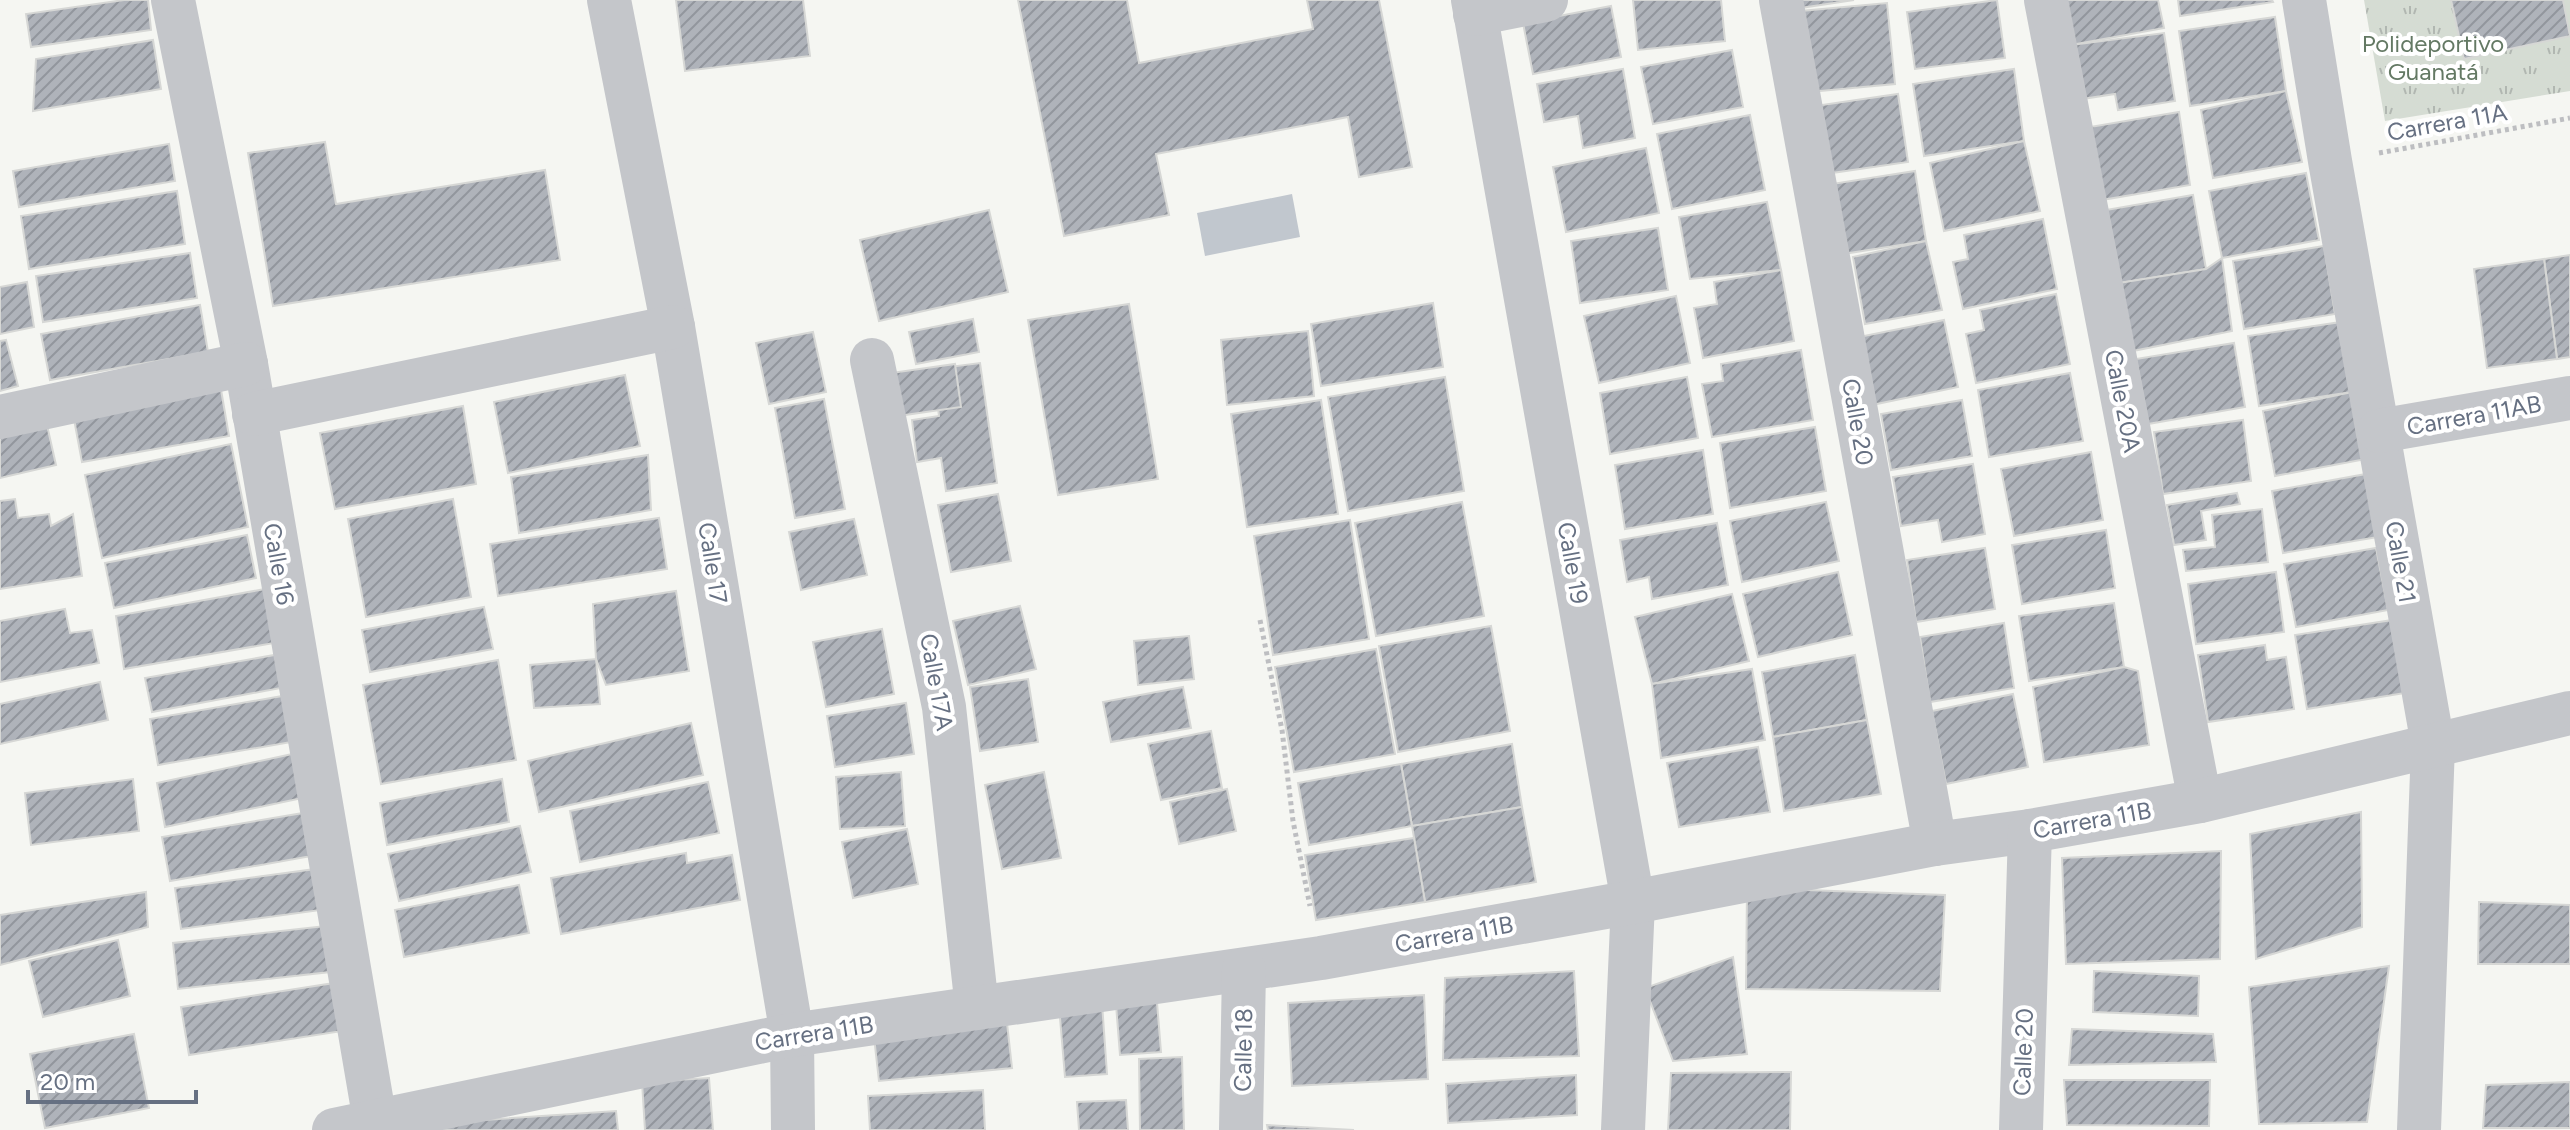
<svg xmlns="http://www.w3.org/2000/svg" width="2570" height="1130" viewBox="0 0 2570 1130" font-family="Figtree,sans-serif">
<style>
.park{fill:url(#park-tufts)}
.water{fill:#c1c7ce}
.building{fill:url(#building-hatch);stroke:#d6d7d5;stroke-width:2}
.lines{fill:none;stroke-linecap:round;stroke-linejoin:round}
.path{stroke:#bdbec1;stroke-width:5;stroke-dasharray:4 4;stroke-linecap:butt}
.minor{stroke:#c4c6ca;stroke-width:44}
.labels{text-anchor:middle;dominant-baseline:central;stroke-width:8;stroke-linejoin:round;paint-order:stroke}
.park-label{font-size:24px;fill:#647964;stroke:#fff}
.street-label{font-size:24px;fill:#667082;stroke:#fff}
</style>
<defs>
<pattern id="park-tufts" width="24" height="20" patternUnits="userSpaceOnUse" patternTransform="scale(2)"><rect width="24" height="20" fill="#d5dcd3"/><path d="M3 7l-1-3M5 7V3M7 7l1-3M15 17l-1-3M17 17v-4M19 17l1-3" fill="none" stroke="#b1b7b1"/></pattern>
<pattern id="building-hatch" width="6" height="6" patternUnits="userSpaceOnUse" patternTransform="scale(2)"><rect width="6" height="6" fill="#afb3ba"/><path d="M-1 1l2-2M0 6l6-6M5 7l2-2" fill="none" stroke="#92969d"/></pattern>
</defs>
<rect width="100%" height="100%" fill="#f5f6f2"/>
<path class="park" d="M2364 0H2570V91L2385 121Z"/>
<path class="water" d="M1292 194 1300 237 1205 256 1197 213Z"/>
<g class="building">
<path d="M124 0H148L151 30 31 47 26 14Z"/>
<path d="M676 0H803L810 56 685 71Z"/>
<path d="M1018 0H1127L1139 63 1313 29 1307 0H1379L1412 167 1359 177 1348 117 1156 154 1169 215 1064 236Z"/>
<path d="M1633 0H1721L1725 41 1638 50Z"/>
<path d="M1786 0H1854L1787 10Z"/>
<path d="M1997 0 2005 58 1915 69 1907 12Z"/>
<path d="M2063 0H2158L2164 28 2071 45Z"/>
<path d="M2178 0H2272L2273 2 2180 16Z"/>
<path d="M2451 0H2563L2570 36 2464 59Z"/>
<path d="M1887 3 1895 84 1810 92 1801 11Z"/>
<path d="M1611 6 1621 57 1533 74 1523 23Z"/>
<path d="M2275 17 2286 91 2190 106 2179 31Z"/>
<path d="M2164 33 2175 101 2118 110 2115 94 2076 100 2071 45Z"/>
<path d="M153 40 161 89 33 111 36 59Z"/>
<path d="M1732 50 1743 107 1653 124 1641 67Z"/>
<path d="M1623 69 1635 138 1583 148 1578 116 1544 122 1537 84Z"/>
<path d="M2014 69 2024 141 1924 156 1913 84Z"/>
<path d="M2286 91 2302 162 2213 178 2201 110Z"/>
<path d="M1898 94 1908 162 1818 175 1808 107Z"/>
<path d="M2179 112 2190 185 2102 200 2090 127Z"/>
<path d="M1750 115 1765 190 1672 209 1657 134Z"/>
<path d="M2024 141 2040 211 1944 231 1930 163Z"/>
<path d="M325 142 336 204 545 170 560 260 273 306 248 153Z"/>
<path d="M169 144 175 181 19 207 13 171Z"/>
<path d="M1646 148 1659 213 1566 232 1553 167Z"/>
<path d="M1915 171 1926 241 1843 254 1832 184Z"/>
<path d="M2306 173 2319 240 2222 258 2209 191Z"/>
<path d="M177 191 185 244 29 269 21 216Z"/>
<path d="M2193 195 2206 269 2119 283 2106 210Z"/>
<path d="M1767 202 1781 270 1690 279 1679 217Z"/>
<path d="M989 210 1008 292 879 321 860 240Z"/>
<path d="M2043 219 2057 289 1963 309 1953 262 1968 259 1964 235Z"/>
<path d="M1658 228 1668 290 1580 303 1571 241Z"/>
<path d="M1926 241 1942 310 1865 324 1853 257Z"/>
<path d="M2324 246 2335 314 2244 329 2233 261Z"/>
<path d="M190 253 197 298 43 322 36 276Z"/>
<path d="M2570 255V357L2557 359 2544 259Z"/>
<path d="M2222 258 2232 331 2133 351 2119 283 2206 269Z"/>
<path d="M2544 259 2557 359 2487 368 2474 269Z"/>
<path d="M1781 270 1794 341 1703 358 1694 308 1717 304 1714 282Z"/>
<path d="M27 282 34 327 0 334V287Z"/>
<path d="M2056 294 2070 364 1976 383 1966 334 1984 330 1980 310Z"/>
<path d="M1676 296 1690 363 1599 383 1584 316Z"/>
<path d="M1433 303 1443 367 1321 386 1311 324Z"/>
<path d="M1129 304 1158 479 1058 495 1028 320Z"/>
<path d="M200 305 208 352 50 380 41 334Z"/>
<path d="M973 319 979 352 916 364 909 332Z"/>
<path d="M1944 320 1958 387 1872 405 1859 337Z"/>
<path d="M2341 322 2352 392 2259 406 2248 336Z"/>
<path d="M1308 331 1314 396 1227 405 1221 340Z"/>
<path d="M813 332 826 392 769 404 756 343Z"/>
<path d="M6 340 18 386 0 391V341Z"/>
<path d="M2234 343 2245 407 2148 424 2136 359Z"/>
<path d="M1801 350 1813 420 1712 437 1702 384 1723 381 1721 364Z"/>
<path d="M980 363 997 483 946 491 941 458 917 462 912 420 939 416 933 369Z"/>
<path d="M955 364 961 407 891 417 884 374Z"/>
<path d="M2070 373 2083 441 1989 457 1978 390Z"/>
<path d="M625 375 640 446 508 473 494 402Z"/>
<path d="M1445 377 1464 491 1348 511 1328 397Z"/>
<path d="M1687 377 1698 438 1610 454 1600 393Z"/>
<path d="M219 378 229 436 82 462 71 403Z"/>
<path d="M2352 392 2366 459 2275 476 2263 411Z"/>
<path d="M824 399 845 509 795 518 775 408Z"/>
<path d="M1321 400 1338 514 1247 527 1231 414Z"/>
<path d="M1962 400 1972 456 1891 470 1881 414Z"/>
<path d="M463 406 476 484 335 509 320 433Z"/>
<path d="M44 412 56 465 0 478V423Z"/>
<path d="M2243 420 2251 481 2163 494 2154 432Z"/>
<path d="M1815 427 1826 491 1730 508 1720 443Z"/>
<path d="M231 444 248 527 102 558 85 475Z"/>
<path d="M1703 450 1713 514 1625 529 1615 465Z"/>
<path d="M2091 452 2103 520 2014 536 2001 469Z"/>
<path d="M648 455 651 510 519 533 511 477Z"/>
<path d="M1973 464 1985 534 1942 542 1938 520 1901 526 1893 477Z"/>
<path d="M2366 474 2378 537 2283 553 2272 491Z"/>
<path d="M2237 493 2240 504 2201 511 2206 540 2174 545 2167 505Z"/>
<path d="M998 494 1011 561 951 572 938 505Z"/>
<path d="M15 499 18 518 49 514 51 526 73 514 82 576 0 589V501Z"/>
<path d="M453 499 471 597 366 617 348 519Z"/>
<path d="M1462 502 1484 616 1376 636 1355 523Z"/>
<path d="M1826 502 1839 561 1742 582 1730 521Z"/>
<path d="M2262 509 2268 562 2186 571 2183 550 2215 547 2212 515Z"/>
<path d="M659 518 667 569 498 596 490 544Z"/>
<path d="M854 519 867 575 801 590 789 532Z"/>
<path d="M1350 520 1369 639 1273 655 1254 536Z"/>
<path d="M1717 523 1728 585 1652 599 1649 577 1627 582 1620 540Z"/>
<path d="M2106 530 2115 588 2022 604 2012 545Z"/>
<path d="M247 535 256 578 114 608 105 563Z"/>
<path d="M1985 548 1995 609 1916 622 1907 560Z"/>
<path d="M2376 548 2388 610 2296 627 2284 564Z"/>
<path d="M1838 572 1852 635 1758 657 1743 594Z"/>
<path d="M2276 572 2284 632 2196 644 2188 584Z"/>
<path d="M265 589 274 643 124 669 116 616Z"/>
<path d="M676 591 689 671 606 685 596 659 593 604Z"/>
<path d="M1732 594 1749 661 1652 684 1635 617Z"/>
<path d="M2114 603 2124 667 2029 681 2019 616Z"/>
<path d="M1020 606 1036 669 968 685 953 621Z"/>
<path d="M484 607 493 649 370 672 362 630Z"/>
<path d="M65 609 70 633 92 630 99 663 0 682V621Z"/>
<path d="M2399 619 2411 692 2307 709 2295 635Z"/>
<path d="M2004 623 2014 688 1930 702 1920 637Z"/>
<path d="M1491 626 1510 731 1398 752 1379 646Z"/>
<path d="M882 629 894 694 826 707 813 642Z"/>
<path d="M1189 636 1194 679 1138 685 1134 641Z"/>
<path d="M2265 645 2267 660 2286 657 2294 709 2208 722 2198 655Z"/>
<path d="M1376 649 1395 754 1294 772 1275 667Z"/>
<path d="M280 654 286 687 152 712 145 678Z"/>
<path d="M1855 655 1867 720 1773 737 1762 672Z"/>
<path d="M596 659 600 704 534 708 530 665Z"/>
<path d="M498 660 516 760 381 784 363 685Z"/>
<path d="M2124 667 2138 671 2149 745 2044 762 2033 687Z"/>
<path d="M1752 669 1765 740 1661 758 1652 684Z"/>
<path d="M1028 679 1038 742 980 751 970 687Z"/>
<path d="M100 682 108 720 0 744V704Z"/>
<path d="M1183 687 1191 728 1111 742 1103 702Z"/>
<path d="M2013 694 2028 767 1946 784 1932 711Z"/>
<path d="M288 695 297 741 158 765 150 719Z"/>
<path d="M906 703 914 754 835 767 827 716Z"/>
<path d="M1867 720 1881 794 1784 811 1773 737Z"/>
<path d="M691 723 703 775 539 812 528 761Z"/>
<path d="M1211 731 1222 788 1161 800 1148 744Z"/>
<path d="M1512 744 1522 807 1412 826 1401 764Z"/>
<path d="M1758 747 1770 812 1679 827 1667 763Z"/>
<path d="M297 753 307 797 165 827 157 783Z"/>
<path d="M1401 764 1412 826 1309 845 1298 783Z"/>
<path d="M901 772 905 826 840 829 836 777Z"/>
<path d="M1044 772 1061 858 1002 869 985 785Z"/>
<path d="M133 779 139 831 31 845 25 793Z"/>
<path d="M502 779 509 822 387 845 380 803Z"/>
<path d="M708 782 719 833 580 862 570 811Z"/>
<path d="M1227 789 1236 831 1179 844 1170 802Z"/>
<path d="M1522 807 1536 882 1425 902 1412 826Z"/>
<path d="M309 812 317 855 170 881 162 837Z"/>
<path d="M2361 812 2362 927 2256 959 2250 834Z"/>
<path d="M520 826 531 872 399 901 388 854Z"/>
<path d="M907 829 918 884 853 898 842 842Z"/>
<path d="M1414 838 1425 902 1316 920 1305 855Z"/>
<path d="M2221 851 2220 959 2066 964 2062 858Z"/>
<path d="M686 853 687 863 732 855 740 900 561 934 551 878Z"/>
<path d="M323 868 328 909 181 929 175 888Z"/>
<path d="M519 885 529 933 404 957 395 910Z"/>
<path d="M1747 888 1945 895 1940 991 1746 989Z"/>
<path d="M146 892 148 927 0 965V915Z"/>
<path d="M2479 902 2570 905V964H2478Z"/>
<path d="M334 925 339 971 178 989 173 943Z"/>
<path d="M118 940 130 996 43 1017 29 961Z"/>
<path d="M1733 957 1747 1054 1673 1061 1645 988Z"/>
<path d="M2389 966 2367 1122 2259 1124 2249 987Z"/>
<path d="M1574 971 1579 1056 1443 1060 1445 978Z"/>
<path d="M2094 971 2199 976 2198 1016 2093 1012Z"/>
<path d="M347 981 355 1029 189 1055 181 1007Z"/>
<path d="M1156 990 1161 1052 1120 1055 1115 992Z"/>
<path d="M1424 995 1428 1079 1292 1086 1288 1003Z"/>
<path d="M1102 1003 1107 1074 1065 1077 1059 1006Z"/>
<path d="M1007 1023 1012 1068 879 1081 874 1037Z"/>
<path d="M2072 1029 2213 1034 2216 1062 2069 1065Z"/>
<path d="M134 1034 149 1108 45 1128 30 1054Z"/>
<path d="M1182 1057 1184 1130H1140L1139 1059Z"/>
<path d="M1791 1072 1790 1130H1668L1671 1073Z"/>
<path d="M1576 1075 1577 1115 1448 1123 1446 1084Z"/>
<path d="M709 1078 713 1130H645L642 1082Z"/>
<path d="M2064 1080H2210L2209 1126 2067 1125Z"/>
<path d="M2570 1082V1128H2483L2486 1085Z"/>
<path d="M983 1090 985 1130H870L868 1096Z"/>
<path d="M1126 1100 1128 1130H1079L1077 1102Z"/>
<path d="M616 1111 618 1130H424L423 1124Z"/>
<path d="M1267 1125 1354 1130H1268Z"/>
</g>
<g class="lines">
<g class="path">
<path d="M2379 153 2570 118"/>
<path d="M1260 620 1282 730 1293 821 1310 906"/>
</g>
<g class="minor">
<path d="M173 0 246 364 375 1121 374 1130"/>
<path d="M609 0 673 327 792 1035 793 1130"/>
<path d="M1473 0 1633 902 1623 1130"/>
<path d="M1781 0 1935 844"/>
<path d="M2046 0 2200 801"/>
<path d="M2304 0 2330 161 2433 745 2419 1130"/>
<path d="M1475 14 1546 0"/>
<path d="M872 360 944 707 977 1008"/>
<path d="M254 414 673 327"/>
<path d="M0 417 246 364"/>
<path d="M2379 431 2570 398"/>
<path d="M334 1130 792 1035 1321 958 1633 902 1935 844 2030 831 2200 801 2570 713"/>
<path d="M1241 1130 1244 970"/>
<path d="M2021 1130 2030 831"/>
</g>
</g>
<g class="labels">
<g class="park-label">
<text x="2433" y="43">Polideportivo<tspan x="2433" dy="28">Guanatá</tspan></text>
</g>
<g class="street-label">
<text transform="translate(2447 122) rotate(-10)">Carrera 11A</text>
<text transform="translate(2123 401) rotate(79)">Calle 20A</text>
<text transform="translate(2474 415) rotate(-10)">Carrera 11AB</text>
<text transform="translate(1858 422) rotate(80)">Calle 20</text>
<text transform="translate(2401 562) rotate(80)">Calle 21</text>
<text transform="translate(713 563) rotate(81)">Calle 17</text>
<text transform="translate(1573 563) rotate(80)">Calle 19</text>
<text transform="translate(279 564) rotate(80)">Calle 16</text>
<text transform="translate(937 682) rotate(80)">Calle 17A</text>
<text transform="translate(2092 820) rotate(-10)">Carrera 11B</text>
<text transform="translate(1454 934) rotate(-10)">Carrera 11B</text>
<text transform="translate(814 1033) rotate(-9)">Carrera 11B</text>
<text transform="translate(1243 1050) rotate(-89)">Calle 18</text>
<text transform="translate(2023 1052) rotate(-88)">Calle 20</text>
</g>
</g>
<path d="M28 1090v12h168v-12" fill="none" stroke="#667082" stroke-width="4"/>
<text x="40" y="1090" font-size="24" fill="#667082" stroke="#ffffff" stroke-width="6" paint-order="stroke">20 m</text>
</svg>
